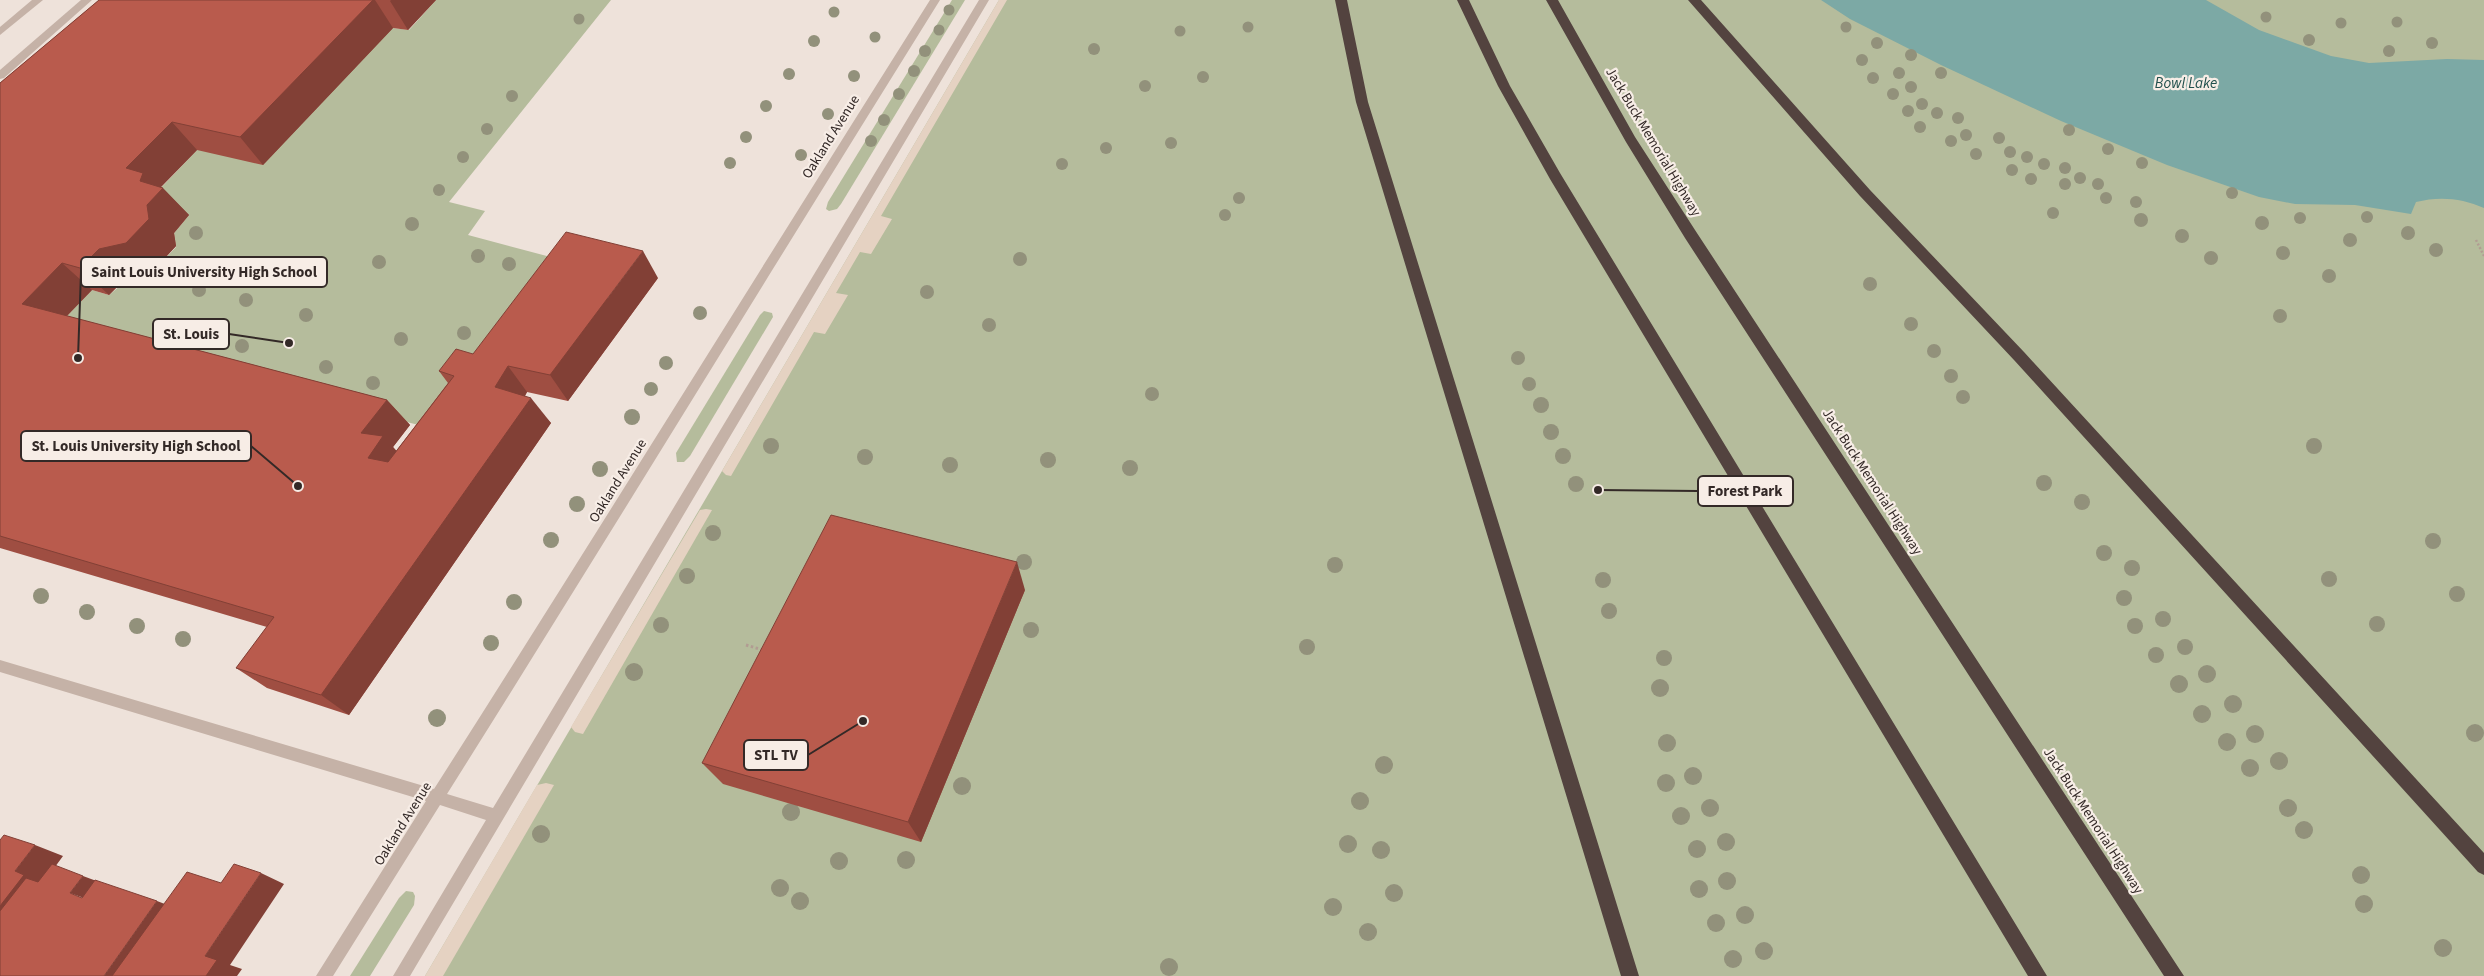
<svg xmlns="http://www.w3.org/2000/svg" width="2484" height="976" viewBox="0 0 2484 976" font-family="'Source Sans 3',sans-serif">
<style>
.green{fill:#b5bc9c}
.plaza{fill:#e5d2c2}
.water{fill:#7ca9a5}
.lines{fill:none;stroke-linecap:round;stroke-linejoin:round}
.path-far1{stroke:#b19c92;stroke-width:2.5;stroke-dasharray:2 2;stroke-linecap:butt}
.path{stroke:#b19c92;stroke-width:3;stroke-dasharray:2.5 2.5;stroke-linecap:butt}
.minor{fill:#c5b2a7;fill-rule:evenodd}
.highway{fill:#53433f;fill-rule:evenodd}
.tree{fill:#92917b}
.wall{fill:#9f4e42}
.shaded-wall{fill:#824036}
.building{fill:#b95b4d;stroke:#824036}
.labels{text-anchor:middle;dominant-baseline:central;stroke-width:4.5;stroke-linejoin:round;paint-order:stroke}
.street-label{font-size:14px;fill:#332927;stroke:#f7ede6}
.water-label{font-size:15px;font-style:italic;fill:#21504d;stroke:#f7ede6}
.leader{fill:none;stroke:#332927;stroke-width:2}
.callout-dot{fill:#332927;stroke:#f7ede6;stroke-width:2}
.callout{fill:#f7ede6;stroke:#332927;stroke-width:2}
.callout-label{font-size:15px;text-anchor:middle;font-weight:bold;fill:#332927}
</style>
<rect width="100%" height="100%" fill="#eee2da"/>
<g class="green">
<path d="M436 0H611L449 202 485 211 468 235 558 259 430 428 53 330 92 290 109 295 133 275 154 270 176 247 174 233 189 215 153 196 197 150 393 28 409 30Z"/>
<path d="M952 0H965L841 204 837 209 829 211 826 209 828 202Z"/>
<path d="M999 0H2484V976H425Z"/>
<path d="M764 311 772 313 773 317 690 456 684 462H677L676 453 760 315Z"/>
<path d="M406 891 413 892 415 896 414 905 370 976H350L399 898Z"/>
</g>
<g class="plaza">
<path d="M999 0H1007L881 216 892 219 871 254 860 252 836 293 848 295 825 334 814 332 731 476 726 475 722 471Z"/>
<path d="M706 509 712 510 583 734 575 732 571 727 700 510Z"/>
<path d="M546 783 554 785 443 976H425L537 785Z"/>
</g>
<path class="water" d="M1821 0H2206L2259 30 2331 56 2369 63 2447 59 2484 60V208C2462 198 2439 196 2416 202L2411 214 2355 205 2295 204 2259 197 2167 165 2061 121 1941 65 1850 19Z"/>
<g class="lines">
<path class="path-far1" d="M2476 240 2484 256"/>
<path class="path" d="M746 645 763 650"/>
<g class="minor">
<path d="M32 0H43L0 35V27Z"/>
<path d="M81 0H92L4 78 0 79V70Z"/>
<path d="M930 0H940C775 264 613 530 447 794L493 808 979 0H989L410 976H393L486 820 440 805 333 976H316L426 801 0 672V660L434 789C601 527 764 263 930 0Z"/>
</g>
<g class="highway">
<path d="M1335 0H1347L1368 102 1639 976H1621L1356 102Z"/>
<path d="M1457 0H1469L1510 86 1560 173 2047 976H2028L1550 179 1498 86Z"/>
<path d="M1546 0H1558L1635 137 1695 230 2184 976H2164L1685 238 1626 142Z"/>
<path d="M1688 0H1701L1870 190 2024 352 2484 853V875L2478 872 2014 360 1860 196Z"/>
</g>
</g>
<g class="tree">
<circle cx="949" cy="10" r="5.5"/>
<circle cx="834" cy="12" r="5.5"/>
<circle cx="2266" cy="17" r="5.5"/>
<circle cx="579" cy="19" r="5.5"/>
<circle cx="2397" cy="22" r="5.5"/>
<circle cx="2341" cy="23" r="5.5"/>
<circle cx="1248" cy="27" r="5.5"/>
<circle cx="1846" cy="27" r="5.5"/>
<circle cx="939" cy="30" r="5.5"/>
<circle cx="1180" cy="31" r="5.5"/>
<circle cx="875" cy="37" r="5.5"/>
<circle cx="2309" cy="40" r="6"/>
<circle cx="814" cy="41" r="6"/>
<circle cx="1877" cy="43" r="6"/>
<circle cx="2432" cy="43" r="6"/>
<circle cx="1094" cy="49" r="6"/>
<circle cx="925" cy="51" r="6"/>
<circle cx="2389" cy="51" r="6"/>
<circle cx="1911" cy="55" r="6"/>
<circle cx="1862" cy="60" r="6"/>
<circle cx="914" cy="71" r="6"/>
<circle cx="1899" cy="73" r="6"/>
<circle cx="1941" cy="73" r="6"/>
<circle cx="789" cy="74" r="6"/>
<circle cx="854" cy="76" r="6"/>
<circle cx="1203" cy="77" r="6"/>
<circle cx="1873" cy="78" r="6"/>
<circle cx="1145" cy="86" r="6"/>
<circle cx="1911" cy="87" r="6"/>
<circle cx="899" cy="94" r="6"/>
<circle cx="1893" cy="94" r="6"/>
<circle cx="512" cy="96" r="6"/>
<circle cx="1922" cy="104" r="6"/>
<circle cx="766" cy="106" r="6"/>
<circle cx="1908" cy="111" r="6"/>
<circle cx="1937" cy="113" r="6"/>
<circle cx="828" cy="114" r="6"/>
<circle cx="1958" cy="118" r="6"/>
<circle cx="884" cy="120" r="6"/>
<circle cx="1920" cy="127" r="6"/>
<circle cx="487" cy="129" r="6"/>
<circle cx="2069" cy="130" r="6"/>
<circle cx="1966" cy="135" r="6"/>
<circle cx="746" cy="137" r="6"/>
<circle cx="1999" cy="138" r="6"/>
<circle cx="871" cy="141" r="6"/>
<circle cx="1951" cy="141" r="6"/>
<circle cx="1171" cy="143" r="6"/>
<circle cx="1106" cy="148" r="6"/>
<circle cx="2108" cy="149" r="6"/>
<circle cx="2010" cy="152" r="6"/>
<circle cx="1976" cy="154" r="6"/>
<circle cx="801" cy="155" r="6"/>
<circle cx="463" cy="157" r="6"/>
<circle cx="2027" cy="157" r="6"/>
<circle cx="730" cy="163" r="6"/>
<circle cx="2142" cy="163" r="6"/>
<circle cx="1062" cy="164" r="6"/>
<circle cx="2044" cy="164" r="6"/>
<circle cx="2065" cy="168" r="6"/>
<circle cx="2012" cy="170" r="6"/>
<circle cx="2080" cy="178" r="6"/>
<circle cx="2031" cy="179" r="6"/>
<circle cx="2065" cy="184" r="6"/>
<circle cx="2098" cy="184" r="6"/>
<circle cx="439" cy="190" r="6"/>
<circle cx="2232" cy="193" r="6"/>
<circle cx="1239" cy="198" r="6"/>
<circle cx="2106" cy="198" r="6"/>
<circle cx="2136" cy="202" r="6"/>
<circle cx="2053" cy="213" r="6"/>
<circle cx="1225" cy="215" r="6"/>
<circle cx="2367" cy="217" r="6"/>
<circle cx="2300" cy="218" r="6"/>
<circle cx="2141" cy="220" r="7"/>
<circle cx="2262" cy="223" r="7"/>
<circle cx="412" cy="224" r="7"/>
<circle cx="196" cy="233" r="7"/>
<circle cx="2408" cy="233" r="7"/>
<circle cx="2182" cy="236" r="7"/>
<circle cx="2350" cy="240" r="7"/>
<circle cx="2436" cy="250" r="7"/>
<circle cx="2283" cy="253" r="7"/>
<circle cx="478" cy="256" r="7"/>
<circle cx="2211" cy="258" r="7"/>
<circle cx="1020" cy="259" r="7"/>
<circle cx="379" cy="262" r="7"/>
<circle cx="509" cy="264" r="7"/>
<circle cx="2329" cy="276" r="7"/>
<circle cx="1870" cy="284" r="7"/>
<circle cx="199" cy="290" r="7"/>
<circle cx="927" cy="292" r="7"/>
<circle cx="246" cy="300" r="7"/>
<circle cx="700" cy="313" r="7"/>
<circle cx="306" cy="315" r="7"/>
<circle cx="2280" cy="316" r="7"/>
<circle cx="1911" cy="324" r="7"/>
<circle cx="989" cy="325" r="7"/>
<circle cx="464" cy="333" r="7"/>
<circle cx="401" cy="339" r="7"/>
<circle cx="242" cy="346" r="7"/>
<circle cx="1934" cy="351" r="7"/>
<circle cx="1518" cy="358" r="7"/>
<circle cx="666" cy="363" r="7"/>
<circle cx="326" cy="367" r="7"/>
<circle cx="1951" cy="376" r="7"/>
<circle cx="373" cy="383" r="7"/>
<circle cx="1529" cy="384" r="7"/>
<circle cx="651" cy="389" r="7"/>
<circle cx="1152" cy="394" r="7"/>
<circle cx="1963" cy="397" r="7"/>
<circle cx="1541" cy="405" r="8"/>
<circle cx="632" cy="417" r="8"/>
<circle cx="1551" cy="432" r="8"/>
<circle cx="771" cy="446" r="8"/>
<circle cx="2314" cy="446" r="8"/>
<circle cx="1563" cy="456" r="8"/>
<circle cx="865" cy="457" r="8"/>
<circle cx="1048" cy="460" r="8"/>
<circle cx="950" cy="465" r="8"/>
<circle cx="1130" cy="468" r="8"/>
<circle cx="600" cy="469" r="8"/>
<circle cx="2044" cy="483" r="8"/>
<circle cx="1576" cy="484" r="8"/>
<circle cx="2082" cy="502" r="8"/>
<circle cx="577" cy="504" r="8"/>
<circle cx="713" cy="533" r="8"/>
<circle cx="551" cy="540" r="8"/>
<circle cx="2433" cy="541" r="8"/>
<circle cx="2104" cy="553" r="8"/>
<circle cx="1024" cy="562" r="8"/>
<circle cx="1335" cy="565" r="8"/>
<circle cx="2132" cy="568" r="8"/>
<circle cx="687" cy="576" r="8"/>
<circle cx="2329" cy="579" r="8"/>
<circle cx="1603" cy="580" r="8"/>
<circle cx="2457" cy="594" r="8"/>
<circle cx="41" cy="596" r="8"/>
<circle cx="2124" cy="598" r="8"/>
<circle cx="514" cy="602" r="8"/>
<circle cx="1609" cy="611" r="8"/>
<circle cx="87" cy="612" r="8"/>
<circle cx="2163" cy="619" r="8"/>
<circle cx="2377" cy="624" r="8"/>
<circle cx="661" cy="625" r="8"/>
<circle cx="137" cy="626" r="8"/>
<circle cx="2135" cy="626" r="8"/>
<circle cx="1031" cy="630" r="8"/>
<circle cx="183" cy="639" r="8"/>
<circle cx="491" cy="643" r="8"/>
<circle cx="1307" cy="647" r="8"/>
<circle cx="2185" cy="647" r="8"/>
<circle cx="2156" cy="655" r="8"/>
<circle cx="1664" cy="658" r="8"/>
<circle cx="634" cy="672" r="9"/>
<circle cx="2207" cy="674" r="9"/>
<circle cx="2179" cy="684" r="9"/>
<circle cx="1660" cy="688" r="9"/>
<circle cx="2233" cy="704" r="9"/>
<circle cx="2202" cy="714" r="9"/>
<circle cx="437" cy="718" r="9"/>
<circle cx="2475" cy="733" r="9"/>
<circle cx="2255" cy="734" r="9"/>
<circle cx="2227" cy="742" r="9"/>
<circle cx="1667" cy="743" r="9"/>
<circle cx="2279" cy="761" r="9"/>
<circle cx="1384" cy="765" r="9"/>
<circle cx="2250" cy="768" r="9"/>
<circle cx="1693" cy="776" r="9"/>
<circle cx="1666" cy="783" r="9"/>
<circle cx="962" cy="786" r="9"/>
<circle cx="1360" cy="801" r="9"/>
<circle cx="1710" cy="808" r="9"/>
<circle cx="2288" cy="808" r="9"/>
<circle cx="791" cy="812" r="9"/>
<circle cx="1681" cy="816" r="9"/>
<circle cx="2304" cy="830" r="9"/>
<circle cx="541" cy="834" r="9"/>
<circle cx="1726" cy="842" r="9"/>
<circle cx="1348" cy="844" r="9"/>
<circle cx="1697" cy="849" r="9"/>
<circle cx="1381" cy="850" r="9"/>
<circle cx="906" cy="860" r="9"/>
<circle cx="839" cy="861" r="9"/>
<circle cx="2361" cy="875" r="9"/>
<circle cx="1727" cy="881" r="9"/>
<circle cx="780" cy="888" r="9"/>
<circle cx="1699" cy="889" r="9"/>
<circle cx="1394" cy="893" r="9"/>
<circle cx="800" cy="901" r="9"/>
<circle cx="2364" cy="904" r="9"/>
<circle cx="1333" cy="907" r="9"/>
<circle cx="1745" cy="915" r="9"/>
<circle cx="1716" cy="923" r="9"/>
<circle cx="1368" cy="932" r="9"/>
<circle cx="2443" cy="948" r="9"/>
<circle cx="1764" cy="951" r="9"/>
<circle cx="1733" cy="959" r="9"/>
<circle cx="1169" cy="967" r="9"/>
</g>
<g class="wall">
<path d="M99 0H436L408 30 393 28 263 165 197 150 161 187 189 215 174 233 176 246 154 270 128 276 109 295 92 290 67 316 387 400 410 425 393 447 396 451 448 383 439 371 473 354 658 278 568 401 527 392 525 396 551 423 349 715 267 688 236 668 267 627 0 548V83Z"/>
<path d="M1025 590 921 842 723 784 702 763Z"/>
</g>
<g class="shaded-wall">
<path d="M373 0H375L393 28 263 165 240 137Z"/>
<path d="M391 0H436L408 30 390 1Z"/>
<path d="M172 122 197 150 158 190 163 188 189 215 174 233 176 246 154 270 128 276 109 295 80 268 99 249 147 205 126 168Z"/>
<path d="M643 251 658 278 568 401 550 375Z"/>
<path d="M62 263 92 290 53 330 22 304Z"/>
<path d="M508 366 527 392 515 413 495 387Z"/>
<path d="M531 398 551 423 349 715 321 695Z"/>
<path d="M387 400 410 425 393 447 406 461 393 482 368 458 361 433Z"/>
<path d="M1017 562 1025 590 921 842 908 822Z"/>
<path d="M35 845 63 856 44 882 0 955V906L15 871Z"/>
<path d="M261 873 284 884 230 965 242 969 237 976H206L205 956Z"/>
<path d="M83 876 110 886 98 903 70 893Z"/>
<path d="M157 901 183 911 138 976H104Z"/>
</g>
<g class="building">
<path d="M99 0H373L240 137 172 122 126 168 143 173 140 181 163 188 147 205 149 219 126 243 99 249 80 268 62 263 22 304 387 400 361 433 383 436 368 458 388 462 454 376 439 371 456 349 473 354 566 232 643 251 550 375 508 366 495 387 531 398 321 695 236 668 274 617 0 536V83Z"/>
<path d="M831 515 1017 562 908 822 702 763Z"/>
<path d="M4 835 35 845 15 871 24 875 0 906V840Z"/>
<path d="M52 864 83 876 70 893 82 898 95 880 157 901 104 976H0V911L26 878 38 882Z"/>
<path d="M234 864 261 873 205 956 217 960 206 976H112L187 872 221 883Z"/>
</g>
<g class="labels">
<g class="street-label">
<text transform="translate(831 137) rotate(-58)">Oakland Avenue</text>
<text transform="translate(1653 142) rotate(59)">Jack Buck Memorial Highway</text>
<text transform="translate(618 481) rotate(-58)">Oakland Avenue</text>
<text transform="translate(1872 482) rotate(57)">Jack Buck Memorial Highway</text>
<text transform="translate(2093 821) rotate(57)">Jack Buck Memorial Highway</text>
<text transform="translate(403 824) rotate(-58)">Oakland Avenue</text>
</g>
<g class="water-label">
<text x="2186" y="83">Bowl Lake</text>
</g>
</g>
<path class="leader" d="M78 358L81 272M289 343L229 334M298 486L251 446M1598 490L1698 491M863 721L808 755"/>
<g class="callout-dot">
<circle cx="78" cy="358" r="5"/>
<circle cx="289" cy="343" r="5"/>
<circle cx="298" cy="486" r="5"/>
<circle cx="1598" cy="490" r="5"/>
<circle cx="863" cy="721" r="5"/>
</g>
<g class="callout">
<rect x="81" y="257" width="246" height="30" rx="5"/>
<rect x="153" y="319" width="76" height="30" rx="5"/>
<rect x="21" y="431" width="230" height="30" rx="5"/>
<rect x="1698" y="476" width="95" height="30" rx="5"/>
<rect x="744" y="740" width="64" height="30" rx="5"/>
</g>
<g class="callout-label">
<text x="204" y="277">Saint Louis University High School</text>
<text x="191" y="339">St. Louis</text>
<text x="136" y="451">St. Louis University High School</text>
<text x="1745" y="496">Forest Park</text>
<text x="776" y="760">STL TV</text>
</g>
</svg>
